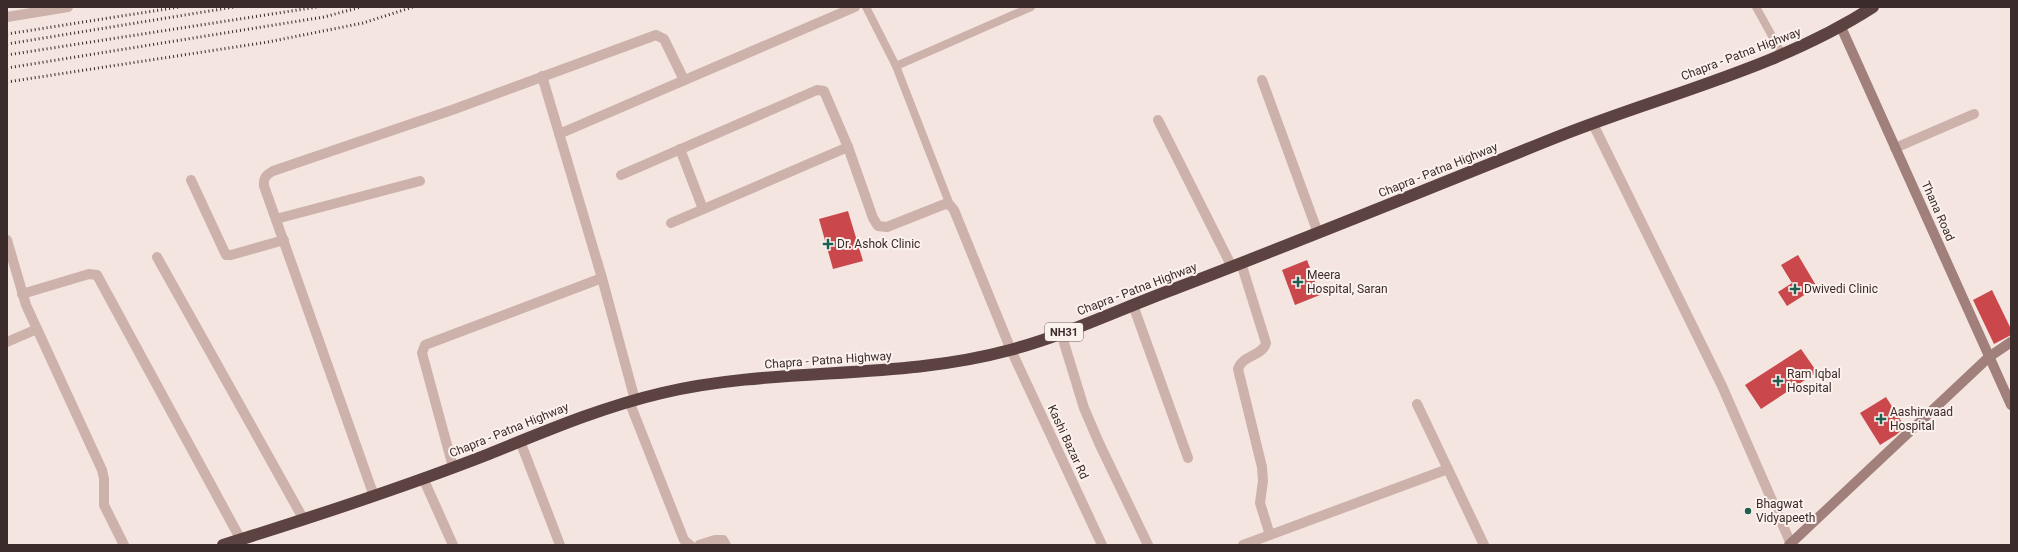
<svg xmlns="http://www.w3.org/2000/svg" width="2018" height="552" viewBox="0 0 2018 552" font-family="Roboto,sans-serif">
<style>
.building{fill:#ca484b}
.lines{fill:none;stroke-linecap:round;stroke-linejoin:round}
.lane{stroke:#cdb1ab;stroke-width:8}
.street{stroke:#cdb1ab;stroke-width:10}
.secondary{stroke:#a1807c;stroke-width:10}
.highway{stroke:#5c4241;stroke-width:12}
.rail{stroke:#3b2b2a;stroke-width:3;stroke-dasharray:1 3;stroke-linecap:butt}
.poi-dot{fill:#1e5f52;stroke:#fbf1ed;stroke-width:1.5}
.labels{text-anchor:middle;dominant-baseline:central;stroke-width:4;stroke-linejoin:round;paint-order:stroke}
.shield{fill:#fbf1ed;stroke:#756664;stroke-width:1}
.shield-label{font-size:11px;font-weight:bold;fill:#3b2b2a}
.street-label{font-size:12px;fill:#3b2b2a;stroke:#fbf1ed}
.poi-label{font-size:12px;fill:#3b2b2a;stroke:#fbf1ed;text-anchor:start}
</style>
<rect width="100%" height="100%" fill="#f4e5e0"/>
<g class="building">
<path d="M848 211 863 261 833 269 819 219Z"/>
<path d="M1798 255 1817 287 1787 306 1778 292 1792 283 1781 265Z"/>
<path d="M1307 260 1320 295 1295 305 1282 270Z"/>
<path d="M1992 290 2011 329V335L1994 344 1973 300Z"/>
<path d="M1801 349 1817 372 1761 409 1745 385Z"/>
<path d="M1886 397 1905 427 1896 435 1880 445 1860 413Z"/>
</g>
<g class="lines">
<g class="lane">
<path d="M866 7 896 66 950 205"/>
<path d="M1756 7 1782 54"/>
<path d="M896 66 1031 7"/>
</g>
<g class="street">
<path d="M7 17 68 7"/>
<path d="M542 76 602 278 635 400"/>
<path d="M1262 80 1318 233"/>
<path d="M1158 120 1232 267"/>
<path d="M1593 124 1722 386 1791 544"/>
<path d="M559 134 855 7"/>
<path d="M1895 148 1974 114"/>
<path d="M680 149 703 209"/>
<path d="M621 175 817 90 824 91 848 147 873 218 878 226 887 227 945 204 950 205 954 210 1011 350 1102 545"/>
<path d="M191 180 226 255H231L284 240"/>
<path d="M276 219 420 181"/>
<path d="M671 223 848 147"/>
<path d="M7 240 26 305 102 470 104 479V505L124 545"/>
<path d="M157 257 304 520"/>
<path d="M1241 263 1266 343C1263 356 1242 355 1238 369L1262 467 1263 481 1260 503 1270 535"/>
<path d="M22 294 89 274 97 275 241 540"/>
<path d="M1133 305 1188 458"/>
<path d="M1061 333 1084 408 1099 443 1148 545"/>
<path d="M7 342 37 329"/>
<path d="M629 401 682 535 684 540 690 545"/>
<path d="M1417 404 1484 545"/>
<path d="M520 441 560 545"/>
<path d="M453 467 422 353 425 345 602 278"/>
<path d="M423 478 453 545"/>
<path d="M374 496 264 186C263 178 266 175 273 171L452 110 656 35 664 39 684 80"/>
<path d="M699 545 715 540H723L726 545"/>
<path d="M1243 545 1448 469"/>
</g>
<g class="secondary">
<path d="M1841 27 2011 405"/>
<path d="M1789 545 1989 357 2011 342"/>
</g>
<path class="highway" d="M223 545C313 517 402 488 489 454 546 431 602 407 662 393 776 366 896 381 1010 350 1066 335 1120 309 1174 289 1303 240 1430 188 1557 137 1662 95 1777 69 1873 7"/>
<g class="rail">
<path d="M7 34 179 7"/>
<path d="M7 44 234 7"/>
<path d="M7 55 317 7"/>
<path d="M7 68 324 17 361 7"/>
<path d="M7 82 268 42 363 23 413 7"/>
</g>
</g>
<g class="poi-dot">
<path d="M826 238h4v4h4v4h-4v4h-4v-4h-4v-4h4z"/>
<path d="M1296 276h4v4h4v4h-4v4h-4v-4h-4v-4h4z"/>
<path d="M1793 283h4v4h4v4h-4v4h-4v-4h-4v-4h4z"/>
<path d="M1776 375h4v4h4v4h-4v4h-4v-4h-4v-4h4z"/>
<path d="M1879 413h4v4h4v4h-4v4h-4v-4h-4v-4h4z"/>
<circle cx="1748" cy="511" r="4"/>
</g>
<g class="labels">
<rect class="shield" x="1045" y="323" width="38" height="18" rx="3"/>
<g class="shield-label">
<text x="1064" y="332">NH31</text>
</g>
<g class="street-label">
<text transform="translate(1741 54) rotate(-21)">Chapra - Patna Highway</text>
<text transform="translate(1438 170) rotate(-22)">Chapra - Patna Highway</text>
<text transform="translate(1938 211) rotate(66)">Thana Road</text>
<text transform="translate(1137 289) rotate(-21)">Chapra - Patna Highway</text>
<text transform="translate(828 360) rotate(-4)">Chapra - Patna Highway</text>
<text transform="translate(509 430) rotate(-22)">Chapra - Patna Highway</text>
<text transform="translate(1068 442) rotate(65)">Kashi Bazar Rd</text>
</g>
<g class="poi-label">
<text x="837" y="244">Dr. Ashok Clinic</text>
<text x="1307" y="275">Meera<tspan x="1307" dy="14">Hospital, Saran</tspan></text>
<text x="1804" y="289">Dwivedi Clinic</text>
<text x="1787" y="374">Ram Iqbal<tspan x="1787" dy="14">Hospital</tspan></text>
<text x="1890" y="412">Aashirwaad<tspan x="1890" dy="14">Hospital</tspan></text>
<text x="1756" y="504">Bhagwat<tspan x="1756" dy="14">Vidyapeeth</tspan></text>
</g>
</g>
<rect width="2018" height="552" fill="none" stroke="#3b2b2a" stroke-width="16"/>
</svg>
